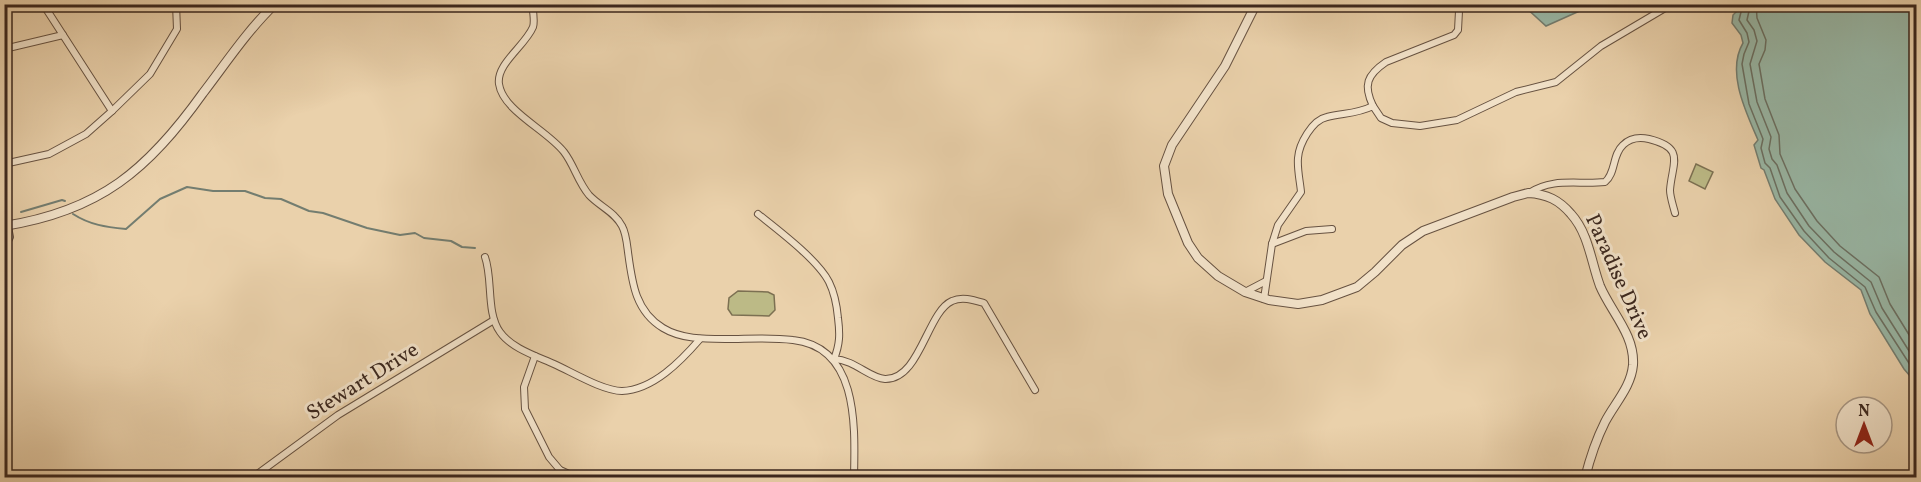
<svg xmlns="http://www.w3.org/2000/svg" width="1921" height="482" viewBox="0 0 1921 482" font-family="Vollkorn,serif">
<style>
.green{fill:#bcba86;stroke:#7c7052;stroke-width:1.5}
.water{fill:#98b7a6;stroke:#737d70;stroke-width:1.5}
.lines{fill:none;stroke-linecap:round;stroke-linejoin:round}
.shore{stroke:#6a6f62;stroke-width:1.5}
.stream{stroke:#737d70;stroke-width:2}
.minor-casing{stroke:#675241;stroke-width:8}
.tertiary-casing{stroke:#675241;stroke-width:10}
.minor{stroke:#f1e1c8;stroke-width:6}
.tertiary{stroke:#f1e1c8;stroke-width:8}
.labels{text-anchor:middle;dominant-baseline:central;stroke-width:6;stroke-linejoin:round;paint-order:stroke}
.street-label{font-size:21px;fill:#3b271e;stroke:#f1e1c8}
</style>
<rect width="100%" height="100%" fill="#ead1ab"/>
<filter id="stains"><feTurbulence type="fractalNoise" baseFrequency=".00333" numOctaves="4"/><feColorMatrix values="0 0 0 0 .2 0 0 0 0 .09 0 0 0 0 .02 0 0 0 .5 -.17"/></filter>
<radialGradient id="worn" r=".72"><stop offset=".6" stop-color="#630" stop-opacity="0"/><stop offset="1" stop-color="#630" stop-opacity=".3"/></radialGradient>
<g class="green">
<path d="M1696 164 1713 172 1705 189 1689 181Z"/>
<path d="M738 291 768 292 774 295 775 310 769 316 732 315 728 309 729 298Z"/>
</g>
<g class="water">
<path d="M1523 5H1593L1546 26Z"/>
<path d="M1731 5H1916V383L1904 369 1870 314 1861 290 1825 262 1799 235 1775 199 1764 170 1761 168 1754 145 1758 140C1746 112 1726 72 1743 43L1741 35 1732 23 1733 15 1736 12Z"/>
</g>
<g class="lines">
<g class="shore">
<path d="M1738 4 1741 12 1739 20 1747 33 1749 42 1744 54 1742 64 1749 104 1763 139 1761 148 1765 163 1770 168 1780 197 1804 231 1829 258 1865 287 1876 312 1916 374"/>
<path d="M1747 4 1749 11 1747 20 1754 30 1757 41 1750 64 1757 102 1771 137 1769 149 1772 159 1777 165 1787 193 1809 226 1834 252 1871 282 1882 308 1916 362"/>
<path d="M1756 4 1757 18 1766 40 1765 50 1759 64 1765 99 1779 135 1780 154 1795 189 1817 221 1840 246 1879 277 1890 304 1916 346"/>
</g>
<g class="stream">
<path d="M21 212 62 200 65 201"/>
<path d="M73 214C90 225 106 227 126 229L160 199 187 187 213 191H245L265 198 281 199 309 211 323 213 367 228 400 235 415 233 424 238 451 241 462 247 475 248"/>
</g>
<g class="minor-casing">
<g id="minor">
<path d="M43 4 112 111"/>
<path d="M532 4C533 11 535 21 533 27 525 46 496 64 499 84 503 111 547 130 564 152 574 165 578 182 589 195 599 206 615 212 622 226 626 233 627 244 628 252 632 282 635 311 663 328 681 339 704 339 725 339 747 339 770 337 793 340 859 347 855 427 854 478"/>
<path d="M4 49 63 35"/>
<path d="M1373 106C1363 85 1367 75 1386 62L1454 35 1458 30 1459 11"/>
<path d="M4 164 49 154 86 134 112 111 150 74 177 29 176 4"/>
<path d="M1529 193C1553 177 1578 185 1605 182 1616 173 1612 155 1623 145 1630 138 1640 137 1649 139 1686 148 1672 163 1670 190 1670 197 1673 205 1675 213"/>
<path d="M4 207 10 237 4 249"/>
<path d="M758 214C778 230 818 260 829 282 834 292 837 307 838 318 840 334 840 344 834 359 855 360 869 378 885 379 920 380 927 312 952 301 962 296 974 300 984 303L1035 390"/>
<path d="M1272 244 1306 231 1332 229"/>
<path d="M485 257C493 279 486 313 500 332 511 348 536 356 554 364 572 372 603 391 622 391 653 390 681 361 700 339"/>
<path d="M1245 292 1266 281"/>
<path d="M1264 299 1272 244 1278 225 1301 192C1300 181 1297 169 1298 158 1299 144 1312 120 1327 117 1343 113 1357 114 1373 106L1381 118 1392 123 1420 126 1457 120 1516 92 1556 82 1601 46 1672 4"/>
<path d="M535 356 524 387 525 409 549 457 560 470 578 478"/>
<path d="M252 478 338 415 494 320"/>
<path d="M554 478 560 470"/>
</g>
</g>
<g class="tertiary-casing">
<g id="tertiary">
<path d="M1256 4 1225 66 1172 145 1164 166 1168 194 1188 243 1198 258 1218 276 1245 292 1269 300 1298 304 1322 300 1357 287 1375 272 1402 245 1423 231 1513 197 1528 193C1547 194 1559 200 1571 214 1589 234 1591 262 1600 286 1611 312 1635 335 1633 365 1631 387 1615 403 1605 422 1596 440 1590 458 1585 478"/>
<path d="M4 226C100 211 148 170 203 93 226 63 247 31 275 4"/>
</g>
</g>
<use href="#minor" class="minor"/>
<use href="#tertiary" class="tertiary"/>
</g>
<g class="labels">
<g class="street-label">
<text transform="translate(1618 277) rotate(66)">Paradise Drive</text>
<text transform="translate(363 382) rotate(-32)">Stewart Drive</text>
</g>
</g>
<rect width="1921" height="482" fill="none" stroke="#ead1ab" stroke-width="24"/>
<rect x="6" y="6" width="1909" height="470" fill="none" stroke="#3b271e" stroke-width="3"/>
<rect x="12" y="12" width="1897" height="458" fill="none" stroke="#3b271e" stroke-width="1.5"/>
<g transform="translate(1864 425)"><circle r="28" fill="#f1e1c8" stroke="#a89784" stroke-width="1.5"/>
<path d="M0-4.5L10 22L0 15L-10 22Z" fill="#8f2418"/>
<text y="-9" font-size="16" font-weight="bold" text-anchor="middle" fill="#3b271e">N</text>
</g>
<rect width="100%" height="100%" filter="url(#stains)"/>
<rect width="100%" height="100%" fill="url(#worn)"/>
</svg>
